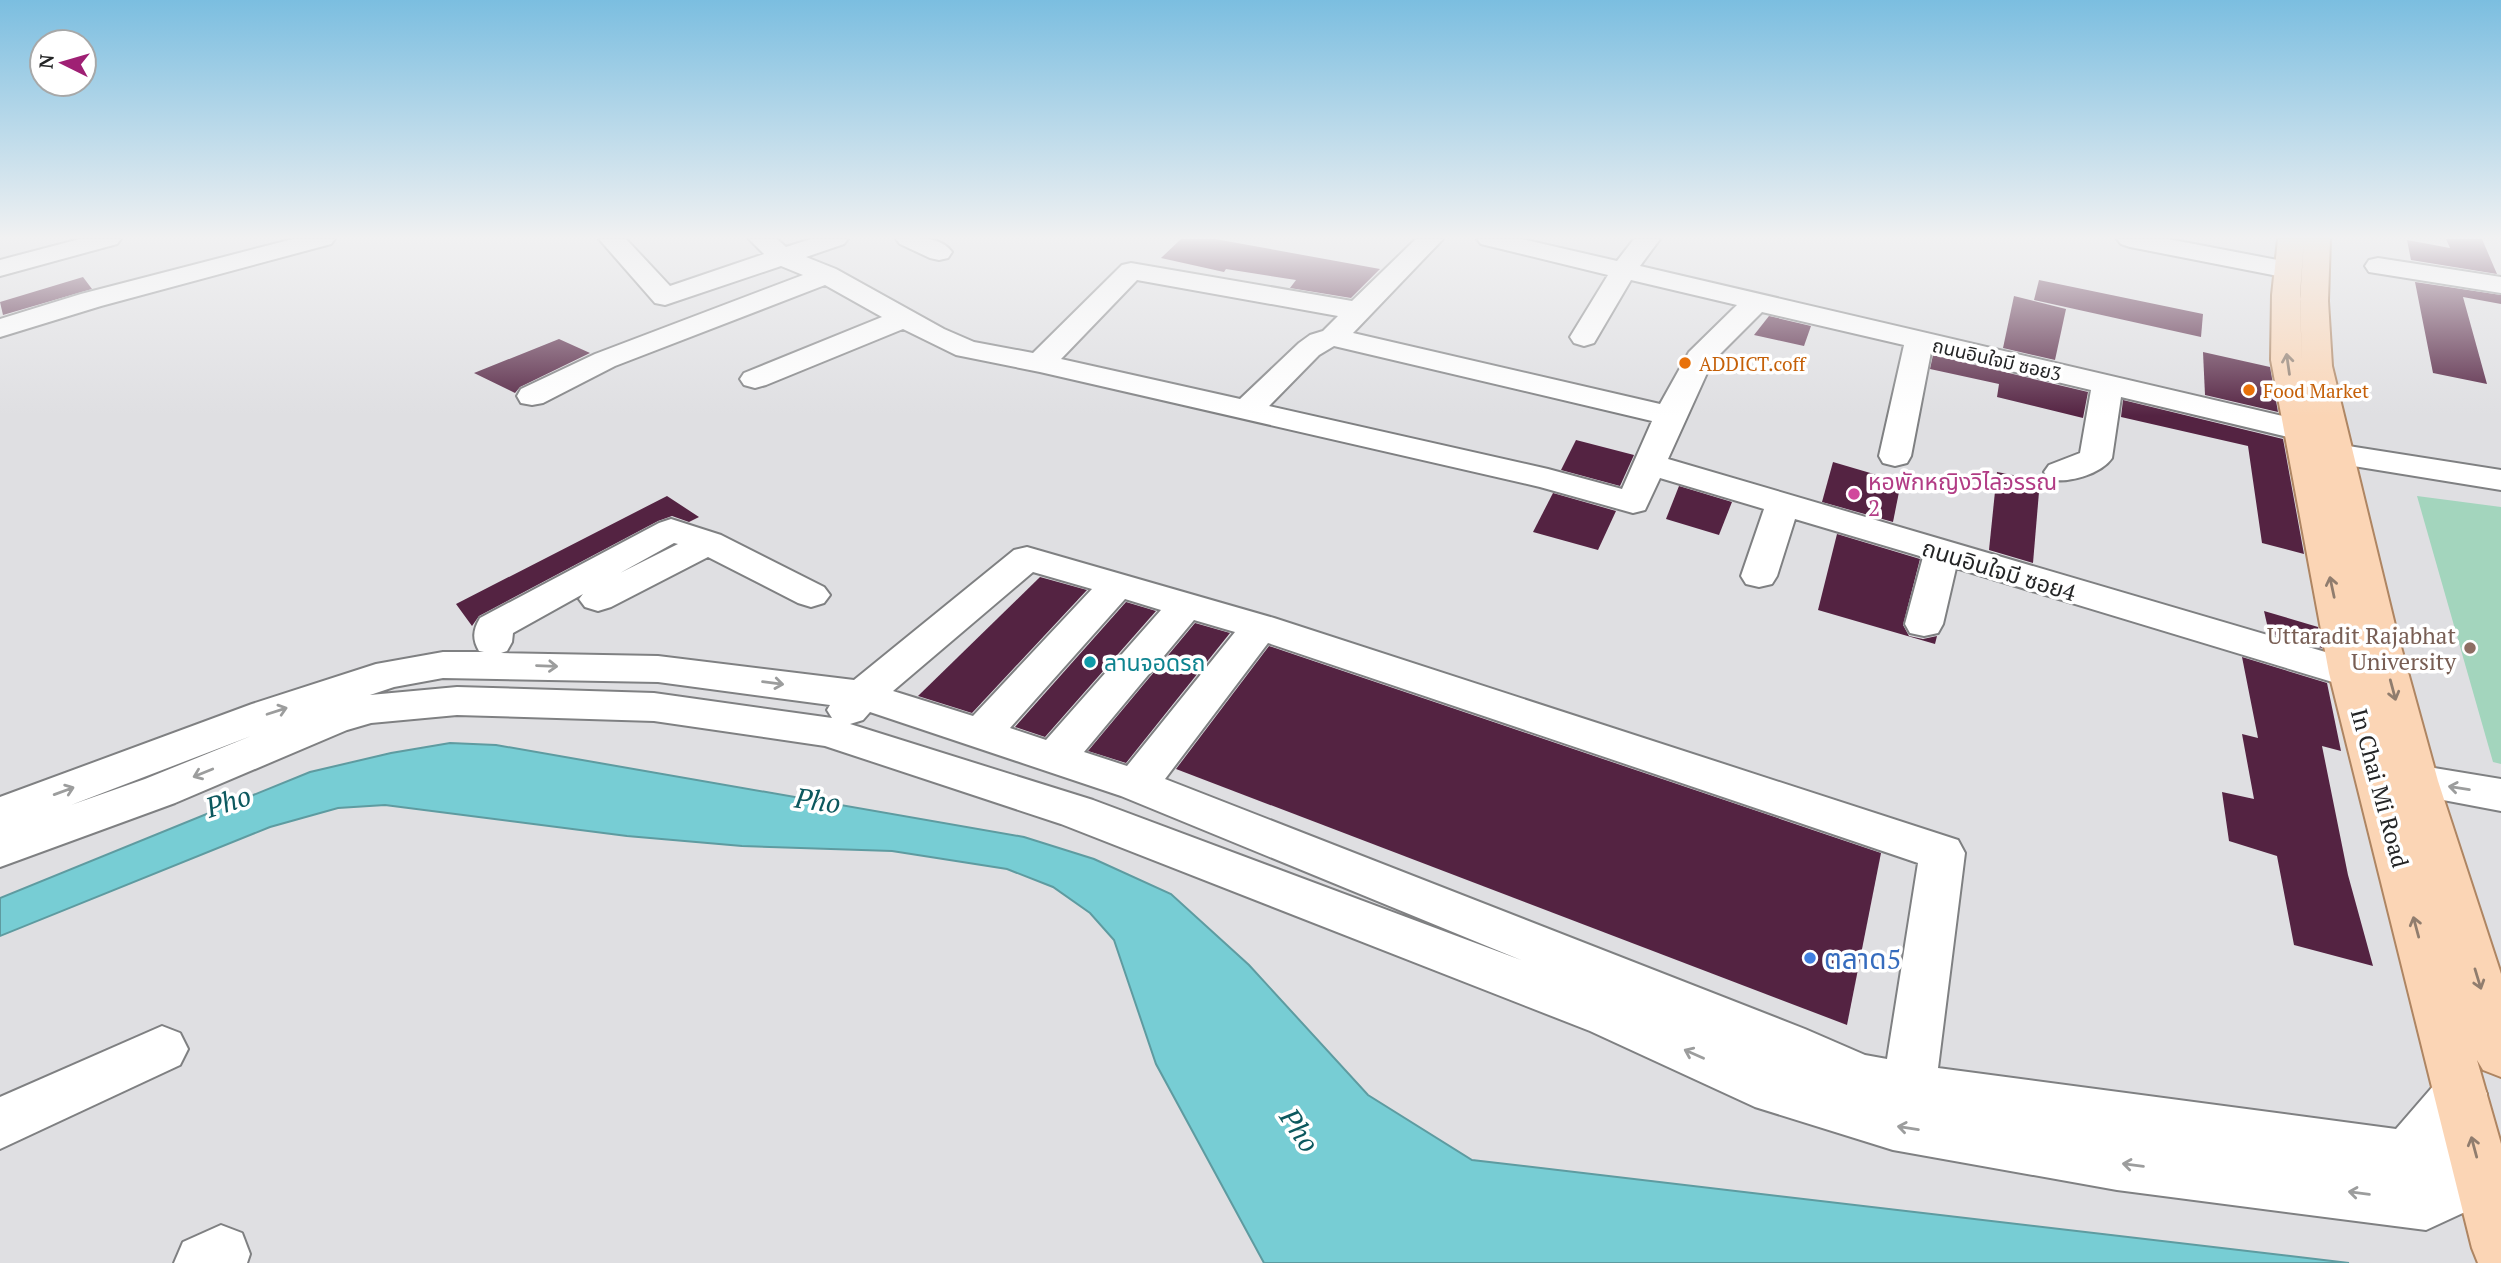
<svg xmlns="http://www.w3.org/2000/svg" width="2501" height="1263" viewBox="0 0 2501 1263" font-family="'PT Serif','Noto Sans Thai',serif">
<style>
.green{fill:#a3d5bd}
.water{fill:#77cdd4;stroke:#5e9ba0;stroke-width:2}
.building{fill:#542342}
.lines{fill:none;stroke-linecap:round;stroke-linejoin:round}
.minor-casing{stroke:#7f8082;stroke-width:4}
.major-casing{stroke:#ae8562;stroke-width:4}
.minor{fill:#fff;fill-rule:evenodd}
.major{fill:#fbd5b5;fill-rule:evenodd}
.oneway{stroke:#907d6e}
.oneway2{stroke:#9c9d9d}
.food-dot{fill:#e8710a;stroke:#fff;stroke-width:2.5}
.hotel-dot{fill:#d1479c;stroke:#fff;stroke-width:2.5}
.education-dot{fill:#8d6e63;stroke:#fff;stroke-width:2.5}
.culture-dot{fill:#0f9aa8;stroke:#fff;stroke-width:2.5}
.shop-dot{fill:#3f7fe0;stroke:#fff;stroke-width:2.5}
.labels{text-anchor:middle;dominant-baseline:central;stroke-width:7;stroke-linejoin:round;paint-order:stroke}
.far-street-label{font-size:19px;fill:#242526;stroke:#fff}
.far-food-label{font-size:19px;fill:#c56008;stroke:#fff;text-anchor:start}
.hotel-label{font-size:23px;fill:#b23c85;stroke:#fff;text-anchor:start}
.street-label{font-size:23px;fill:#242526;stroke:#fff}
.education-label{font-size:23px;fill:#785e54;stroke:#fff;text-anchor:end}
.culture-label{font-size:23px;fill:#0d838f;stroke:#fff;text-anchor:start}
.near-water-label{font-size:28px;font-style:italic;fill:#0c585e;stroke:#fff}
.near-shop-label{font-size:28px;fill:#366cbe;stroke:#fff;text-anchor:start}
</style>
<rect width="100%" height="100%" fill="#dfdfe2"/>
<path class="green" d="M2417 496 2501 507V764L2493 762Z"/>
<path class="water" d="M450 743 496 745 1024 837 1094 859 1171 894 1249 965 1368 1095 1472 1160 2349 1263H1264L1156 1064 1114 940 1090 913 1053 887 1007 869 892 851 742 846 627 836 385 805 338 808 270 827 0 936V898L310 772 391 753Z"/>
<g class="building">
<path d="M1181 239H1215L1380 269 1351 298 1290 288 1296 280 1226 269 1224 272 1161 258Z"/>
<path d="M2446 239H2482L2497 274 2411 260 2407 240 2450 248Z"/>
<path d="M83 277 92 289 3 315 0 302Z"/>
<path d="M2039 280 2203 314 2201 337 2034 300Z"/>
<path d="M2415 282 2501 295V304L2463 297 2487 384 2433 373Z"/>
<path d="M2014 296 2066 309 2055 360 2003 348Z"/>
<path d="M1769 316 1811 326 1804 346 1754 335Z"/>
<path d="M559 339 590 353 520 387 515 393 474 373Z"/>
<path d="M2203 352 2270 367 2278 412 2205 395Z"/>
<path d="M1933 355 2088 392 2083 418 1997 397 1999 384 1930 369Z"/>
<path d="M2123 400 2283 439 2304 554 2262 543 2248 446 2121 417Z"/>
<path d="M1576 440 1634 455 1620 486 1561 470Z"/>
<path d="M1833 462 1901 482 1893 522 1822 502Z"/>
<path d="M1997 472 2040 480 2033 563 1989 550Z"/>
<path d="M1679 486 1732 502 1719 535 1666 519Z"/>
<path d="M1553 493 1616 511 1598 550 1533 532Z"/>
<path d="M667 496 699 517 689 522 672 516 658 521 479 616 472 626 456 604Z"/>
<path d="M1837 534 1920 559 1903 625 1909 636 1923 639 1937 636 1935 644 1818 610Z"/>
<path d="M1040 577 1087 590 972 713 918 696Z"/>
<path d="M1126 602 1156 611 1045 737 1015 727Z"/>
<path d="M2264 611 2318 627 2322 648 2269 633Z"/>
<path d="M1195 623 1230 633 1126 763 1088 751Z"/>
<path d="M1269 646 1881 853 1847 1025 1176 769Z"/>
<path d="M2242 657 2327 683 2341 751 2322 746 2348 875 2373 966 2294 945 2277 856 2229 841 2222 792 2254 799 2242 734 2258 738Z"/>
</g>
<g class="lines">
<g class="minor-casing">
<g id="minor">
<path d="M80 239H121L117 244 0 276V260Z"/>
<path d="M293 239H335L331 244 101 306 0 337V319L81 294Z"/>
<path d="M599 239H626L670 286 764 254 749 239H777L786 247 811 239H848L844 244 806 257 836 269 944 329 974 342 1033 353 1122 265 1131 263 1352 301 1416 239H1443L1353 333 1660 404 1689 352 1737 305 1631 280 1594 343 1584 346 1574 343 1570 337 1608 275 1481 244 1477 239H1522L1617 261 1634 239H1660L1640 266 2300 420 2311 423 2316 430 2311 437 2300 440 2121 397 2112 458C2101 474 2068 484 2049 479L2044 472 2049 465 2080 453 2091 390 1931 352 1911 456 1907 463 1895 466 1883 463 1879 456 1904 345 1762 312 1712 362 1668 459 2363 663 2369 673 2363 683 2349 687 1956 568 1943 624 1938 633 1924 636 1910 633 1905 624 1923 557 1795 519 1777 576 1772 584 1759 587 1746 584 1741 576 1764 509 1660 478 1645 510 1633 513 1540 487 1040 372 956 355 903 329 766 385 755 388 744 385 740 379 744 373 882 317 825 285 615 366 543 403 532 405 521 403 517 396 521 389 595 354 803 275 781 266 665 305 655 303ZM1137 280 1338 316 1323 331 1310 335 1299 343 1240 399 1061 359ZM1334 346 1652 421 1622 489 1548 469 1269 406 1319 355Z"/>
<path d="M896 239C914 238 940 235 952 252L948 258 939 260 930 258 900 244Z"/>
<path d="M2117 239H2168L2288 262 2297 264 2301 270 2297 276 2288 278 2130 247 2121 244Z"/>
<path d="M2378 258 2501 277V293L2369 272 2365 266 2369 260Z"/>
<path d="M2304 439 2501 470V490L2292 456 2288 449 2292 442Z"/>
<path d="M671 519 721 535 824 587 830 595 824 603 811 607 798 603 708 557 611 607 598 611 585 607 579 599 583 594 513 633 512 642 507 651 501 653 658 656 854 680 1014 550 1027 547 1274 618 1958 840 1965 853 1938 1068 2396 1129 2441 1077 2460 1069 2479 1077 2487 1094 2479 1111 2449 1149 2468 1158 2501 1164V1220L2465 1212 2426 1230 2117 1190 1893 1150 1755 1107 1590 1031 1061 824 825 746 654 721 457 715 371 723 347 730 175 803 0 867V797L252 704 376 664 443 652H484L479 651C472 639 473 630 480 618L659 523ZM674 543 678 544 620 573ZM1033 572 1092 589 973 716 893 691ZM1125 599 1161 610 1046 740 1010 728ZM1194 620 1235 632 1127 766 1084 752ZM1268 643 1918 863 1887 1059 1865 1055 1805 1029 1165 779ZM443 678 658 682 830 705 827 710 832 718 654 693 457 687 370 695 394 687ZM870 712 1121 796 1521 960 1093 800 850 724 863 720ZM251 736 145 779 71 805Z"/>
<path d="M2416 765 2501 779V811L2401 792 2394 781 2401 770Z"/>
<path d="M162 1026 180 1033 188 1049 180 1065 0 1149V1097Z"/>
<path d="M221 1225 242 1233 250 1254 247 1263H174L183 1242Z"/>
</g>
</g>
<g class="major-casing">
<path id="major" d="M2278 239H2304L2300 295 2302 366 2300 301 2304 239H2330L2328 301 2332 366 2395 625 2438 781 2501 974V1077L2483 1070 2477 1060 2501 1144V1263H2478L2472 1248 2329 673 2271 360 2272 295Z"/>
</g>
<use href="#minor" class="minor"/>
<use href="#major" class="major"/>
</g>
<defs><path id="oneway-shaft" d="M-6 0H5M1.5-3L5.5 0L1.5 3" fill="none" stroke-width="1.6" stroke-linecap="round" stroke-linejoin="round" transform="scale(1.75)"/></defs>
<g class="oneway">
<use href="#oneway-shaft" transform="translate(2288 364) rotate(-98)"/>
<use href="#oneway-shaft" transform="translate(2332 587) rotate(-102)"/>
<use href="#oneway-shaft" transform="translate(2393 690) rotate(75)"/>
<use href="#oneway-shaft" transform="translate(2416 927) rotate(-105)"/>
<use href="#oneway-shaft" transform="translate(2478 979) rotate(73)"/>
<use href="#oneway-shaft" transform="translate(2474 1147) rotate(-105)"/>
</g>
<g class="oneway2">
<use href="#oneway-shaft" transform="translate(547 666) rotate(2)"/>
<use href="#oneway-shaft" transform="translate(773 683) rotate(7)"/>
<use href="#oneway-shaft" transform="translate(277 711) rotate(-18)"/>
<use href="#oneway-shaft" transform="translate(203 773) rotate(158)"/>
<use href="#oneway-shaft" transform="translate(2459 788) rotate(-171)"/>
<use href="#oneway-shaft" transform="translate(64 791) rotate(-20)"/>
<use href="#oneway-shaft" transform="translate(1694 1054) rotate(-156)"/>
<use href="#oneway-shaft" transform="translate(1908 1128) rotate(-171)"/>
<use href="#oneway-shaft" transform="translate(2133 1165) rotate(-173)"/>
<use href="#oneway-shaft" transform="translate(2359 1193) rotate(-173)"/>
</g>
<linearGradient id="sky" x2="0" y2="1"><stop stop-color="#7bbee0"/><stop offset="0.57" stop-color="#f1f1f2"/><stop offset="1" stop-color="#f1f1f2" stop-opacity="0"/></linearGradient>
<rect width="2501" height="416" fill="url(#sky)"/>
<g class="food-dot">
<circle cx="1685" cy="363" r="7"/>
<circle cx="2249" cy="390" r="7"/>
</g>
<circle class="hotel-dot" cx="1854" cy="494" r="7"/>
<circle class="education-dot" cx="2470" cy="648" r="7"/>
<circle class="culture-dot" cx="1090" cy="662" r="7"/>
<circle class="shop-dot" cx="1810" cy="958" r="7"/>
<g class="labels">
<g class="far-street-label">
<text transform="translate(1997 359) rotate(13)">ถนนอินใจมี ซอย3</text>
</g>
<g class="far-food-label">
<text x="1699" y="363">ADDICT.coff</text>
<text x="2263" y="390">Food Market</text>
</g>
<g class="hotel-label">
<text x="1868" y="481">หอพักหญิงวิไลวรรณ<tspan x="1868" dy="26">2</tspan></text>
</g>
<g class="street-label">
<text transform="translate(1999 570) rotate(17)">ถนนอินใจมี ซอย4</text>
<text transform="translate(2380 788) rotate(75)">In Chai Mi Road</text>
</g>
<g class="education-label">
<text x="2456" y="635">Uttaradit Rajabhat<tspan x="2456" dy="26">University</tspan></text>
</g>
<g class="culture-label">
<text x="1104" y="662">ลานจอดรถ</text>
</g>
<g class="near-water-label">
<text transform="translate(818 800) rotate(8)">Pho</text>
<text transform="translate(228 801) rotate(-18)">Pho</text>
<text transform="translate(1300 1130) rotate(56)">Pho</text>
</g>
<g class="near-shop-label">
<text x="1824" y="958">ตลาด5</text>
</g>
</g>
<g transform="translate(63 63) rotate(275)"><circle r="33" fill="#ffffff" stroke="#a7a8a8" stroke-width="2"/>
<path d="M0-5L12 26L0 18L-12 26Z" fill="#9f2074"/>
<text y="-10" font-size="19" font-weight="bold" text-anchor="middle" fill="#242526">N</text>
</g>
</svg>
